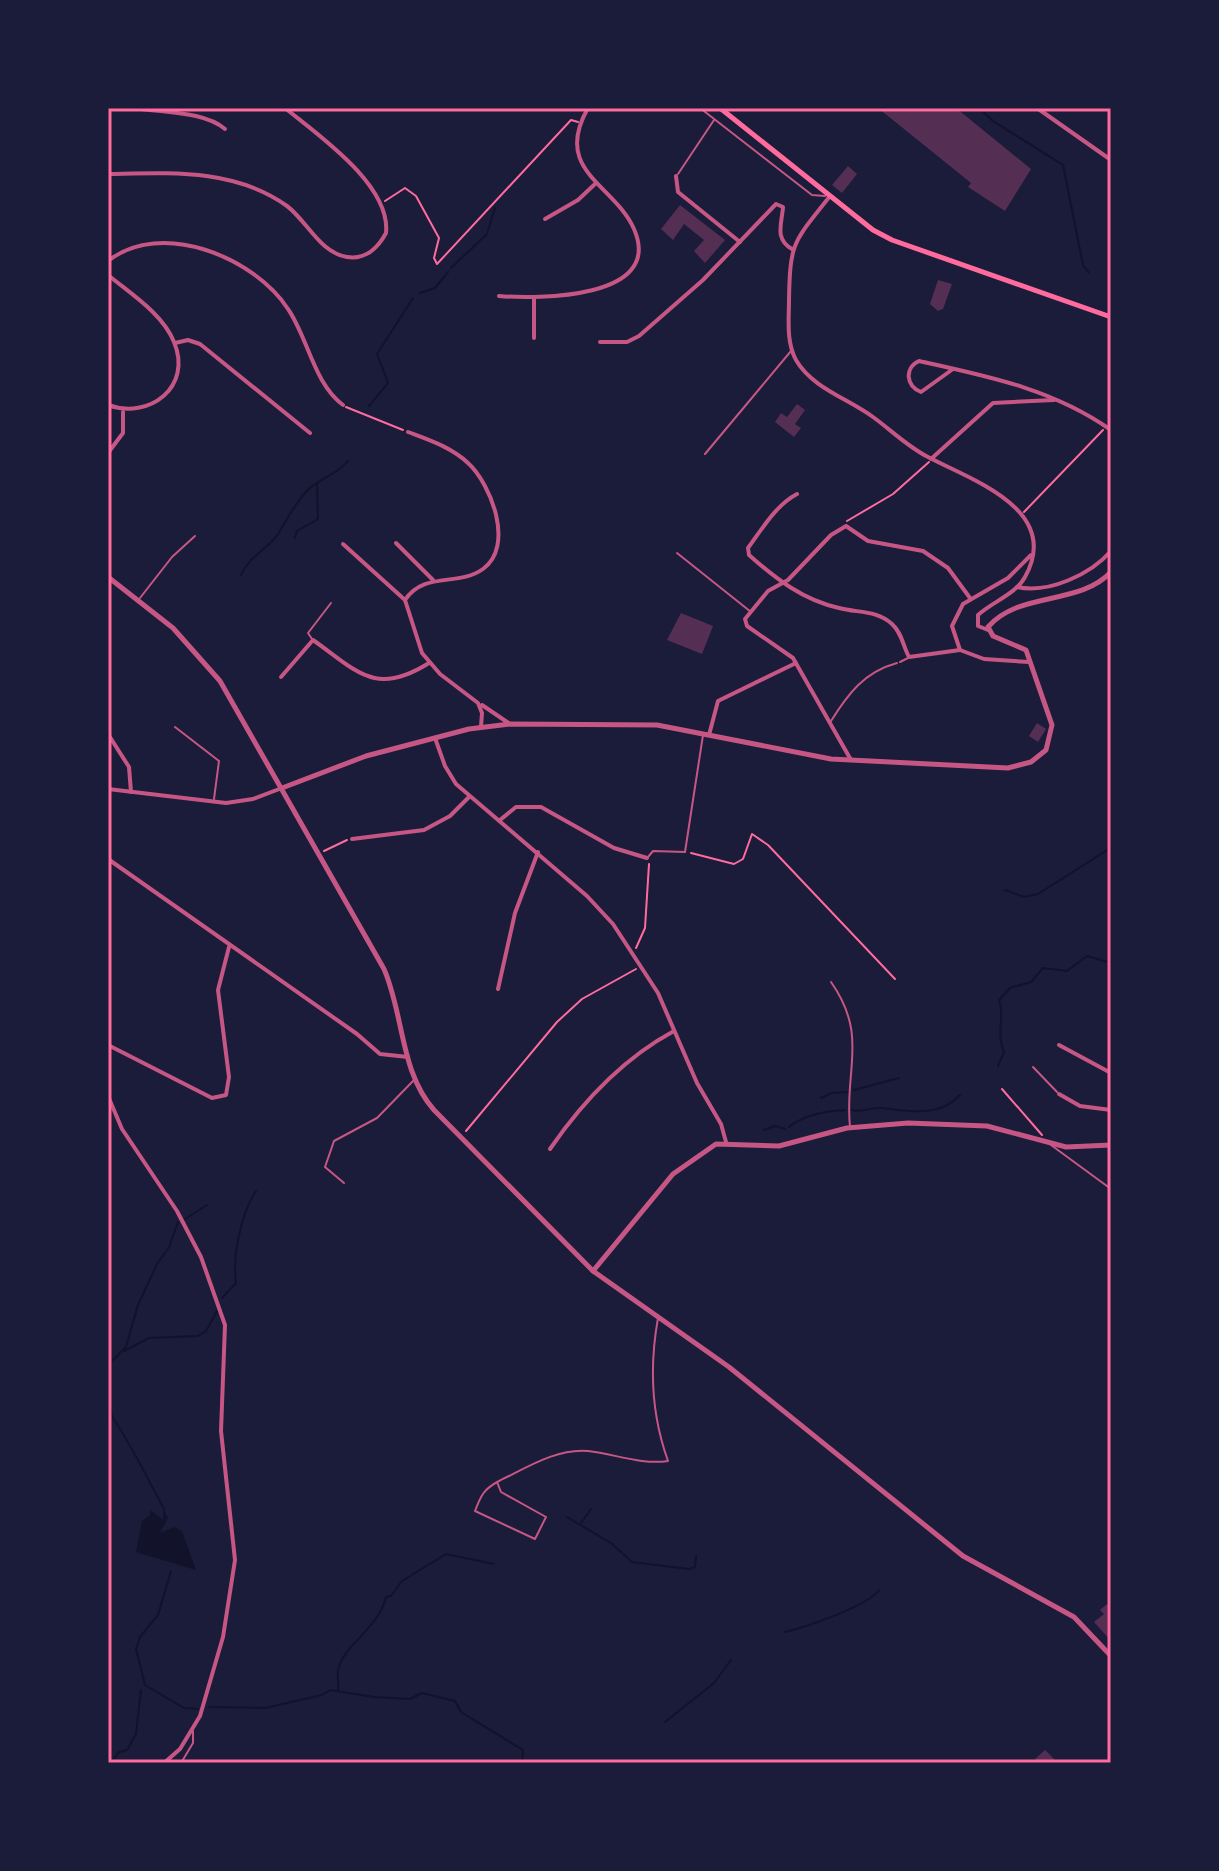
<svg xmlns="http://www.w3.org/2000/svg" width="1219" height="1871" viewBox="0 0 1219 1871" font-family="Cabin,sans-serif">
<style>
.water{fill:#12122b}
.lines{fill:none;stroke-linecap:round;stroke-linejoin:round}
.stream{stroke:#12122b;stroke-width:2}
.building{fill:#542f53}
.path{stroke:#ff6b9d;stroke-width:2}
.service{stroke:#c65784;stroke-width:2}
.minor{stroke:#c65784;stroke-width:4}
.tertiary{stroke:#c65784;stroke-width:5}
.secondary{stroke:#ff6b9d;stroke-width:5}
.neatline{fill:none;stroke:#ff6b9d;stroke-width:3}
</style>
<rect width="100%" height="100%" fill="#1b1b3a"/>
<path class="water" d="M163 1508 168 1518 160 1533 174 1527 182 1531 196 1570 136 1552 142 1521 150 1515 151 1510 163 1520Z"/>
<g class="lines">
<g class="stream">
<path d="M979 108 993 121 1063 165 1083 265 1089 273"/>
<path d="M451 268 487 234 495 208"/>
<path d="M420 293 435 288 448 272"/>
<path d="M369 406 388 383 377 354 413 298"/>
<path d="M295 538 297 531 318 519 317 484"/>
<path d="M241 575C250 555 267 550 278 534 286 520 294 506 305 493 317 479 338 474 348 461"/>
<path d="M1005 890 1024 897 1038 894 1109 849"/>
<path d="M998 1066 1004 1052C995 1031 1006 1018 999 1000L1010 988 1031 982 1043 968 1067 971 1087 956 1111 963"/>
<path d="M854 1090 899 1078"/>
<path d="M821 1098 832 1093 849 1092"/>
<path d="M852 1110C862 1113 872 1107 882 1108 910 1111 939 1118 960 1095"/>
<path d="M789 1127C805 1114 826 1111 845 1110"/>
<path d="M764 1130 775 1126 785 1129"/>
<path d="M185 1219 207 1205"/>
<path d="M222 1298 236 1283C232 1258 241 1213 256 1191"/>
<path d="M124 1351 149 1338 198 1336 206 1331 217 1311"/>
<path d="M108 1365 126 1347 138 1305 157 1264 169 1247 178 1222"/>
<path d="M108 1404 112 1414"/>
<path d="M108 1413C119 1420 155 1493 164 1509"/>
<path d="M567 1517 611 1543 632 1562 689 1569 695 1567 696 1556"/>
<path d="M581 1523 591 1509"/>
<path d="M171 1571 158 1615 140 1637 136 1649 145 1685 184 1708 197 1709"/>
<path d="M785 1632C806 1627 868 1606 879 1590"/>
<path d="M338 1691C339 1684 337 1677 338 1671 342 1645 378 1630 386 1597L391 1596 402 1581 446 1554 494 1564"/>
<path d="M209 1707 265 1708 322 1695 330 1690 374 1697 410 1699 422 1693 455 1701 461 1712 523 1750 522 1763"/>
<path d="M665 1722 714 1683 731 1660"/>
<path d="M111 1763 119 1752 127 1750 136 1734 141 1690"/>
</g>
</g>
<g class="building">
<path d="M878 108H956L1031 169 1005 211 968 187 971 183Z"/>
<path d="M848 166 857 174 842 193 832 185Z"/>
<path d="M680 205 725 240 705 263 694 251 704 240 684 224 673 240 661 229Z"/>
<path d="M938 280 952 284 943 309 938 311 930 304Z"/>
<path d="M797 404 805 410 795 424 801 428 794 437 775 422 781 413 787 417Z"/>
<path d="M681 613 713 626 702 654 667 640Z"/>
<path d="M1037 723 1046 729 1038 742 1029 736Z"/>
<path d="M1107 1604 1111 1608V1641L1094 1622 1104 1614 1100 1610Z"/>
<path d="M1045 1750 1058 1763H1039L1035 1759Z"/>
</g>
<g class="lines">
<g class="path">
<path d="M385 201 405 188 416 196 439 238 434 258 437 264 571 120 578 122"/>
<path d="M346 407 403 430"/>
<path d="M1024 512 1103 430"/>
<path d="M847 521 893 494 929 462"/>
<path d="M324 851 347 840"/>
<path d="M691 853 734 864 743 859 752 834 768 845 895 979"/>
<path d="M636 948 645 928 649 864"/>
<path d="M1002 1089 1042 1135"/>
<path d="M466 1131 557 1022 582 999 636 969"/>
</g>
<g class="service">
<path d="M700 108 812 195 825 196"/>
<path d="M678 174 714 120"/>
<path d="M705 454 791 351"/>
<path d="M677 553 751 612"/>
<path d="M140 598 172 557 195 536"/>
<path d="M312 639 308 633 331 603"/>
<path d="M900 662 908 658"/>
<path d="M831 721C848 694 864 672 897 663"/>
<path d="M175 727 219 761 214 799"/>
<path d="M648 857 653 851 685 852 703 735"/>
<path d="M831 982C869 1036 844 1070 850 1127"/>
<path d="M1033 1067 1057 1092"/>
<path d="M1051 1145 1111 1189"/>
<path d="M344 1183 325 1167 334 1141 377 1118 414 1080"/>
<path d="M497 1482 501 1492 546 1517 535 1539 475 1511C481 1495 484 1489 499 1481 526 1468 557 1448 588 1451 615 1454 641 1465 668 1461 651 1414 649 1368 658 1318"/>
<path d="M181 1763 193 1743V1731"/>
</g>
<g class="minor">
<path d="M135 108C164 113 204 111 225 129"/>
<path d="M1037 108 1111 160"/>
<path d="M108 112 109 108"/>
<path d="M108 174C169 173 234 168 287 206 307 221 320 253 347 257 365 260 378 248 386 233 391 185 318 135 285 108"/>
<path d="M676 176 678 192 740 242"/>
<path d="M830 196C794 242 790 240 789 300 789 319 786 342 796 360 812 388 849 399 873 417 891 430 908 447 928 457 969 479 1063 509 1025 577 1016 594 992 602 978 615V626L988 630"/>
<path d="M545 219 578 200 595 184"/>
<path d="M108 261C161 219 254 257 288 309 308 338 314 384 343 405"/>
<path d="M108 275C131 294 163 314 174 342 193 387 149 420 108 405"/>
<path d="M499 296C536 299 665 300 634 229 614 184 552 171 588 108"/>
<path d="M534 298V338"/>
<path d="M600 342H627L639 336 703 280 776 204 783 207C782 223 774 239 792 249"/>
<path d="M175 343 188 340 200 344 310 433"/>
<path d="M953 369 921 392C906 386 904 368 919 361 987 376 1053 389 1111 430"/>
<path d="M408 432C429 440 451 447 468 463 491 484 515 546 483 569 458 587 424 571 405 600L422 653 440 674 478 703 482 713 481 727"/>
<path d="M108 453 123 433V412"/>
<path d="M931 459 993 403 1054 400"/>
<path d="M797 494C776 505 762 529 748 548L749 555C776 579 803 600 839 608 858 613 877 610 892 624 902 633 903 646 909 657L960 650"/>
<path d="M396 543 433 580"/>
<path d="M343 544 405 600"/>
<path d="M1017 587C1049 594 1091 574 1111 551"/>
<path d="M1029 662 984 659 960 650 952 626 963 604 1008 578 1031 555"/>
<path d="M281 677 313 640C357 671 375 697 429 663"/>
<path d="M482 705 510 724"/>
<path d="M108 734 129 767 131 792"/>
<path d="M709 735 718 701 796 663"/>
<path d="M435 738 445 766 456 784 587 896 613 924 658 993 697 1083 721 1124 726 1142"/>
<path d="M851 760 793 658 747 626 745 619 768 591 788 580 831 535 846 526 868 541 923 551 948 568 970 598"/>
<path d="M108 789 226 803 253 799 282 788"/>
<path d="M500 820 516 807H541L614 848 647 858"/>
<path d="M352 839 424 830 450 816 469 797"/>
<path d="M108 859 357 1034 380 1054 408 1057"/>
<path d="M498 989 515 913 538 852"/>
<path d="M108 1045 212 1098 226 1095 229 1077 218 990 229 947"/>
<path d="M1059 1045 1111 1073"/>
<path d="M1059 1094 1080 1106 1111 1110"/>
<path d="M108 1096 122 1129 177 1211 201 1257 225 1325 221 1431 235 1560 223 1637 200 1716 180 1749 164 1763"/>
<path d="M550 1149C583 1101 622 1059 674 1031"/>
</g>
<g class="tertiary">
<path d="M108 577 173 628 220 681 384 969C404 1015 400 1072 434 1110L593 1271 729 1367 963 1556 1074 1617 1111 1656"/>
<path d="M282 788 366 756 469 729 510 724 657 725 831 759 1008 768 1031 762 1046 750 1052 725 1026 650 993 636 988 627C1019 591 1079 606 1111 572"/>
<path d="M593 1271 673 1174 716 1144 779 1146 847 1128 908 1123 987 1126 1066 1147 1111 1145"/>
</g>
<path class="secondary" d="M720 108 873 230 892 240 1111 317"/>
</g>
<rect width="1219" height="1871" fill="none" stroke="#1b1b3a" stroke-width="220"/>
<rect x="110" y="110" width="999" height="1651" class="neatline"/>
</svg>
